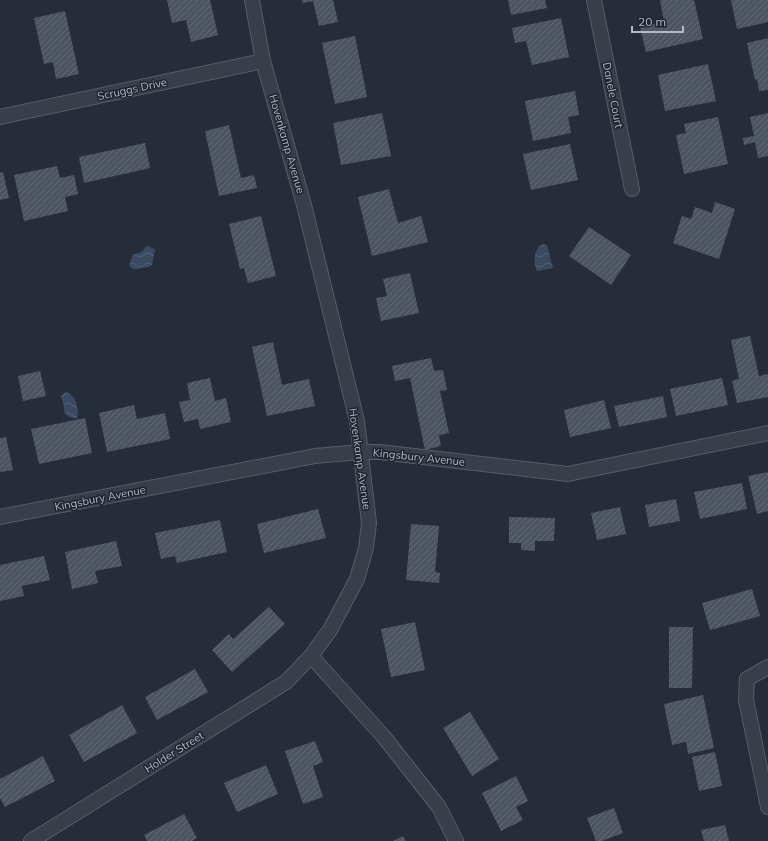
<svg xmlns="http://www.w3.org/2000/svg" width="768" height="841" viewBox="0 0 768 841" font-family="Mulish,sans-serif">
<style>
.water{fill:url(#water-waves)}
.building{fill:url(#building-hatch)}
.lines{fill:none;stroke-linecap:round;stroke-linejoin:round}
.street-casing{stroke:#565d68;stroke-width:16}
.street{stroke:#373f4a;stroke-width:14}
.labels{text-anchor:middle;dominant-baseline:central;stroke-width:3;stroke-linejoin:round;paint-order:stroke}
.street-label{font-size:11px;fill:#b3bac6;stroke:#1d242f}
</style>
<defs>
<pattern id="water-waves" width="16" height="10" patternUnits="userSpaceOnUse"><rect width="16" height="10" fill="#3a4a61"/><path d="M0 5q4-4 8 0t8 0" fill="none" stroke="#546276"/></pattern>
<pattern id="building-hatch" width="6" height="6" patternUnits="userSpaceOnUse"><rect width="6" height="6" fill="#4a5463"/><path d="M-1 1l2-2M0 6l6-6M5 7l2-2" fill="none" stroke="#626a78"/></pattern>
</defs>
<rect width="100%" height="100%" fill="#242d39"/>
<g class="water">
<path d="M543 244 547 245 553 268 537 271C533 262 533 249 543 244Z"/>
<path d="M146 246C150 246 152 247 155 250L152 265C148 268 146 267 142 268 135 269 134 271 129 266L133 254C139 254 143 252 146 246Z"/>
<path d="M65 392C75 393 80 409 77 418 71 419 68 417 64 412 65 405 62 402 61 396Z"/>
</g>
<g class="building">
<path d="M167 0H210L218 35 191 42 186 20 172 23Z"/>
<path d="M302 0H333L338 22 319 26 313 1 303 3Z"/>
<path d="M508 0H545L547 8 511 15Z"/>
<path d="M660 0H694L703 39 646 52 640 27 664 22Z"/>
<path d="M731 0H768V22L737 29Z"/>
<path d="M65 11 79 74 56 79 53 62 44 64 34 18Z"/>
<path d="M561 18 569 57 532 65 526 41 515 43 512 28Z"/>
<path d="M355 36 367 97 335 104 322 43Z"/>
<path d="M768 38V90L759 91 757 79 755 80 747 43Z"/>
<path d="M708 64 716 101 665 111 658 75Z"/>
<path d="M575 91 579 115 568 117 571 133 533 141 525 101Z"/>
<path d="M382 113 391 156 341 165 333 123Z"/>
<path d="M768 113V156L758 158 755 142 744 145 743 138 754 136 750 117Z"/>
<path d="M718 117 728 164 684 174 676 135 686 133 684 124Z"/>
<path d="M229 125 241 178 254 175 257 188 219 196 205 131Z"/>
<path d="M145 143 150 168 84 183 79 157Z"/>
<path d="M570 144 578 180 531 190 523 154Z"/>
<path d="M57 166 60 178 74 175 78 194 65 197 68 211 24 221 14 175Z"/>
<path d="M3 172 9 198 0 200V173Z"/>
<path d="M389 189 398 223 421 216 428 242 372 256 358 197Z"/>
<path d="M715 202 735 209 719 259 673 243 682 216 691 219 695 207 712 213Z"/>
<path d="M261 216 276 276 248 283 244 268 240 269 229 224Z"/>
<path d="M589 227 631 255 611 285 569 256Z"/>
<path d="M410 273 419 313 381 321 376 298 387 296 383 279Z"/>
<path d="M750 336 759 376 768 374V397L737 403 732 381 739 379 731 340Z"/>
<path d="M273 342 282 385 309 379 315 406 267 416 252 347Z"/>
<path d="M431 358 434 371 443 370 447 390 440 391 449 433 439 435 441 446 425 450 410 378 395 381 392 366Z"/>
<path d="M40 371 46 396 23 401 18 376Z"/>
<path d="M210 378 215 401 226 398 231 422 200 429 198 419 184 422 179 402 190 400 187 383Z"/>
<path d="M722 378 728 405 676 416 670 389Z"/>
<path d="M663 396 667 417 619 427 614 406Z"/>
<path d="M604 400 611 428 570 437 564 410Z"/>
<path d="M134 405 137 419 165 413 170 439 107 452 99 413Z"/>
<path d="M85 418 92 453 39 464 31 429Z"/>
<path d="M6 437 13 470 0 472V438Z"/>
<path d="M768 472V511L757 514 748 476Z"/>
<path d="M742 483 747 509 700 519 694 492Z"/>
<path d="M676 499 680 521 649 527 645 505Z"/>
<path d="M620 507 626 534 597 540 591 513Z"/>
<path d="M318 509 326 538 264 553 257 524Z"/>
<path d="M509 517 555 518 554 541H535V551L521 550V543H509Z"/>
<path d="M220 520 227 552 177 563 175 556 161 559 155 533Z"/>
<path d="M411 524 439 526 435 572 440 573 439 583 406 580Z"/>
<path d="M116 541 122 566 95 571 98 583 72 589 65 552Z"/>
<path d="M44 556 50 580 22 586 24 596 0 601V565Z"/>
<path d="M752 589 760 616 710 630 702 603Z"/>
<path d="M269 607 285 624 232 672 212 650 229 634 233 639Z"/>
<path d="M415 622 425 670 391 677 381 629Z"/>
<path d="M669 627H693L692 688H669Z"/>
<path d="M195 669 208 692 157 720 145 697Z"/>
<path d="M703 695 714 748 688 754 686 742 672 745 664 704Z"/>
<path d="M122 705 137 733 84 762 69 735Z"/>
<path d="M470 712 499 759 472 776 443 728Z"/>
<path d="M315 741 323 762 313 766 323 797 303 804 285 751Z"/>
<path d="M715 752 722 786 699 791 692 757Z"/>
<path d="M43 756 55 781 5 807 0 798V779Z"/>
<path d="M266 765 278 794 237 812 224 783Z"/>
<path d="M516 776 528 801 516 807 523 820 501 831 482 793Z"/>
<path d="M614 808 623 833 602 841H596L587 818Z"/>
<path d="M184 814 197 838 192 841H147L144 835Z"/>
<path d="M725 825 729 841H704L701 830Z"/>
<path d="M403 836 406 841H393Z"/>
</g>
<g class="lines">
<g class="street-casing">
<g id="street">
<path d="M594 0 632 189"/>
<path d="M0 117 263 61"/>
<path d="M0 517 315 456 361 452H380L568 474 768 433"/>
<path d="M311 656 384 737 439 807 456 841"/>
<path d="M768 667 747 679 746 700 768 807"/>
<path d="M31 841 286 682 311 656 330 630 357 579 366 548 369 523 357 421 304 205 263 61 252 0"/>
</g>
</g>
<use href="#street" class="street"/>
</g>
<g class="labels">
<g class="street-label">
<text transform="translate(132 89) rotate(-12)">Scruggs Drive</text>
<text transform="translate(613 95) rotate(79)">Danele Court</text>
<text transform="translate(287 144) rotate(74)">Hovenkamp Avenue</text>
<text transform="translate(419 457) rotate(6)">Kingsbury Avenue</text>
<text transform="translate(360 459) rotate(82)">Hovenkamp Avenue</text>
<text transform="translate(100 498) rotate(-11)">Kingsbury Avenue</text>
<text transform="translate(174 752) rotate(-32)">Holder Street</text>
</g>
</g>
<path d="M632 26v6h51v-6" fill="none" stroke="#b3bac6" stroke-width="2"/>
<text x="638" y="26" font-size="12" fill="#b3bac6" stroke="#1d242f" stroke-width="3" paint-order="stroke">20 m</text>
</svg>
